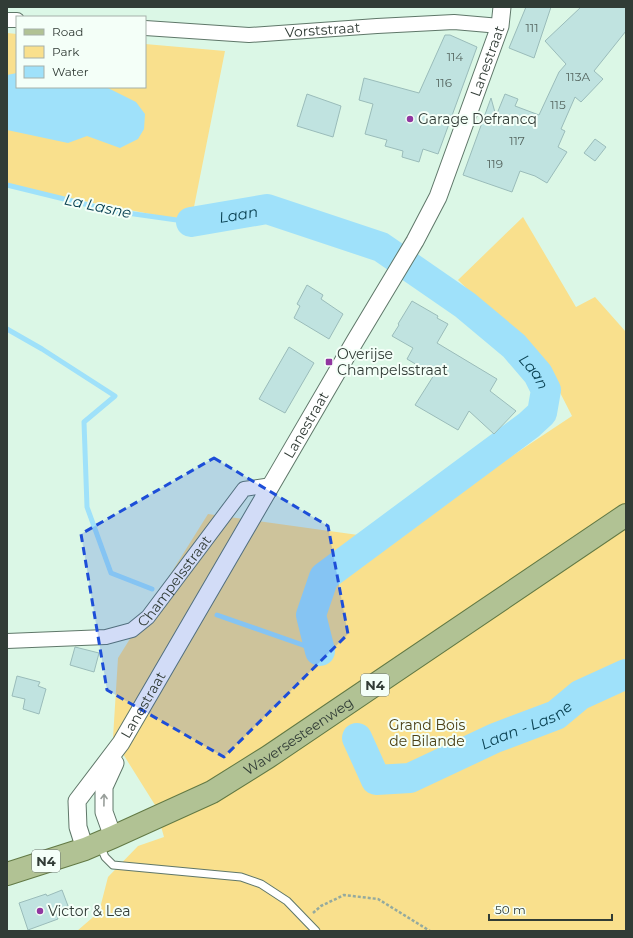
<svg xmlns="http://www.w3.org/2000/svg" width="633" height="938" viewBox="0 0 633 938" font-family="Montserrat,sans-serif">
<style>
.green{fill:#f9e08d}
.water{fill:#9fe1fa}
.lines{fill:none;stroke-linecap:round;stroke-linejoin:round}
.stream{stroke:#9fe1fa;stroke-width:5}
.river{stroke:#9fe1fa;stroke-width:30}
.building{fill:#c0e3e0;stroke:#9abcba}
.service-casing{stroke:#5f7769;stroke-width:9}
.minor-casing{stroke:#5f7769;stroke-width:16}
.tertiary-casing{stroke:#5f7769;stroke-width:19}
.primary-casing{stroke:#627944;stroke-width:24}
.path{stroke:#95aa9e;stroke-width:2.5;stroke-dasharray:3 2;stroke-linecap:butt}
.service{stroke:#fff;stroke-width:7}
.minor{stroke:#fff;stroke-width:14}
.tertiary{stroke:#fff;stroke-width:17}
.primary{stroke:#b1c294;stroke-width:22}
.oneway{stroke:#989e9a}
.marked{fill:#1d4ed8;fill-opacity:0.2;stroke:#1d4ed8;stroke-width:3;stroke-dasharray:8 5;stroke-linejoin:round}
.poi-dot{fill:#9136a0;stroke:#f4fff8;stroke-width:1.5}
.labels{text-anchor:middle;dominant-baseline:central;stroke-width:4;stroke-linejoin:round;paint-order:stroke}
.number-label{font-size:12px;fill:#556660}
.shield{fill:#f4fff8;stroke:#6c7670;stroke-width:1}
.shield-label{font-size:13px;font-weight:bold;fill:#313c36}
.street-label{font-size:14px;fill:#313c36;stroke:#f4fff8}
.poi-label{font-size:14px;fill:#313c36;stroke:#f4fff8;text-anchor:start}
.park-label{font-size:14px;fill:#4b4015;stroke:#f4fff8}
.water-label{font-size:15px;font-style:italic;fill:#0a4253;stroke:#f4fff8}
</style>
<rect width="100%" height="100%" fill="#dbf7e6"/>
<g class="green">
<path d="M7 33 17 34V87H145V44L225 51 191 222 7 186Z"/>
<path d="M523 217 576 307 595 297 626 332V931H77L99 912 108 877 138 846 164 837 155 805 113 738 118 658 208 514 387 539 572 416 547 367 458 280Z"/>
</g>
<path class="water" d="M17 73V87H106L136 102 145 114 144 129 138 139 120 148 87 136 68 143 7 130V75Z"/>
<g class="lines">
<g class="stream">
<path d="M7 185 113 211 191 222"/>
<path d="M7 329 42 349 115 396 84 422 87 507 111 573 152 589"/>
<path d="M217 615 320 651"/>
</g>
<g class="river">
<path id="s1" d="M191 222 267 209 381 247 465 305 514 346 538 374 546 390 542 413 529 425 324 577 311 615 320 651"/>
<path id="s2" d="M357 738 376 780 410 778 495 738 556 715 580 695 626 674"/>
</g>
</g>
<g class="building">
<path d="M526 7H551L534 58 509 48Z"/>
<path d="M581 7H626V31L594 71 603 79 581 102 575 97 561 129 565 131 558 147 567 152 547 183 535 176 520 171 512 192 463 175 491 98 496 116 505 94 518 99 515 106 539 115 559 72 566 64 545 41Z"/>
<path d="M445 35H450L477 47 438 154 423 149 419 162 402 157 403 151 385 146 387 140 365 134 373 104 359 100 364 78 419 93Z"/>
<path d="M307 94 341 106 333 137 297 126Z"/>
<path d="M595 139 606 147 595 161 584 153Z"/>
<path d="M307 285 323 295 321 299 343 314 329 339 294 318 300 306 297 304Z"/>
<path d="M412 301 438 316 437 318 448 324 437 343 497 379 490 391 516 411 494 434 469 411 458 430 415 405 434 375 407 359 413 348 392 336 399 325 398 324Z"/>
<path d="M289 347 314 363 285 413 259 399Z"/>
<path d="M75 647 99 653 94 672 70 665Z"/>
<path d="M17 676 40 682 38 686 46 689 39 714 23 709 25 699 12 696Z"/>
<path d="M62 890 68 906 55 910 58 919 28 930 19 903 46 894 47 896Z"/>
</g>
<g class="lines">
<g class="service-casing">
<path id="service" d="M100 845 105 857 113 865 241 877 261 884 287 901 316 931"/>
</g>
<g class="minor-casing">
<g id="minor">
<path d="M7 20H17"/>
<path id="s3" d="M145 28 249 35 377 26 454 22 500 26"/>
<path id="s4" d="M7 641 106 637 132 630 148 617 244 489 272 485"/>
</g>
</g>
<g class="tertiary-casing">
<g id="tertiary">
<path d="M113 837 104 812V787L115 763"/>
<path id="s5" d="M85 849 78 827 77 801 121 743 355 341 415 241 438 197 500 26 502 7"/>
</g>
</g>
<g class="primary-casing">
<g id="primary">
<path id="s6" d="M7 874 85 849 113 837 212 792 268 757 626 515"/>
</g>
</g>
<path class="path" d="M313 913 321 906 344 895 378 899 430 931"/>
<use href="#service" class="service"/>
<use href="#minor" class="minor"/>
<use href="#tertiary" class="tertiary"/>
<use href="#primary" class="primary"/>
</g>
<defs><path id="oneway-shaft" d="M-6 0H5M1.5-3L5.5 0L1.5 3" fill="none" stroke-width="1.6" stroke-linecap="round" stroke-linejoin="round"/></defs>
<use class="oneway" href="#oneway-shaft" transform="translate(104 800) rotate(-89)"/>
<path class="marked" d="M214 458 328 526 348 634 224 757 107 690 81 534Z"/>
<g class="poi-dot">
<circle cx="410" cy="119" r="4"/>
<rect x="325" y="358" width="8" height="8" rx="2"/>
<circle cx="40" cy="911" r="4"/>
</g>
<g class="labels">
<g class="number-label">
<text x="532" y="27">111</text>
<text x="455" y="56">114</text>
<text x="578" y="76">113A</text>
<text x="444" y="82">116</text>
<text x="558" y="104">115</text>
<text x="517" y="140">117</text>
<text x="495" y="163">119</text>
</g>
<g class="shield">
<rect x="361" y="674" width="28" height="22" rx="3"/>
<rect x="32" y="850" width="28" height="22" rx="3"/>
</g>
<g class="shield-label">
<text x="375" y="685">N4</text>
<text x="46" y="861">N4</text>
</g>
<g class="street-label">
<text stroke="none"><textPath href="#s3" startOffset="178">Vorststraat</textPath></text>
<text stroke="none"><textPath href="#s5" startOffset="898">Lanestraat</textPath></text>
<text stroke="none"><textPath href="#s5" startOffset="490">Lanestraat</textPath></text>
<text stroke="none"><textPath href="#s4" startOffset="191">Champelsstraat</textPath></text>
<text stroke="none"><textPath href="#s5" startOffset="166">Lanestraat</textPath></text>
<text stroke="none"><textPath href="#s6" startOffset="324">Waversesteenweg</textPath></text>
</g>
<g class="poi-label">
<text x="418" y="119">Garage Defrancq</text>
<text x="337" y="354">Overijse<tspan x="337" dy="16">Champelsstraat</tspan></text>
<text x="48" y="911">Victor &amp; Lea</text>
</g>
<g class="park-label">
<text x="427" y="725">Grand Bois<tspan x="427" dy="16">de Bilande</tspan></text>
</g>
<g class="water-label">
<text transform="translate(98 206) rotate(12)">La Lasne</text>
<text stroke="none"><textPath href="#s1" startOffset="48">Laan</textPath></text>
<text stroke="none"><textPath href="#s1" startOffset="396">Laan</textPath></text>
<text stroke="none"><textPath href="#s2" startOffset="208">Laan - Lasne</textPath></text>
</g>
</g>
<rect width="633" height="938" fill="none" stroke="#313c36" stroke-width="16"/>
<rect x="16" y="16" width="130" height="72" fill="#f4fff8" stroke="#a6b1aa"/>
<rect x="24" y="29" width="20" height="6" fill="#b1c294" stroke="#a6b1aa"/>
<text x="52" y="36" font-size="12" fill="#313c36">Road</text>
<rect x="24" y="46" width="20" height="12" fill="#f9e08d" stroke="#a6b1aa"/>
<text x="52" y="56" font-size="12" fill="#313c36">Park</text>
<rect x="24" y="66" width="20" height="12" fill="#9fe1fa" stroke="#a6b1aa"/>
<text x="52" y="76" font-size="12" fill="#313c36">Water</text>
<path d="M489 914v6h123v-6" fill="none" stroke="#313c36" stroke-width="2"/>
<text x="495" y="914" font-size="12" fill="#313c36" stroke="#f4fff8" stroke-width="3" paint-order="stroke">50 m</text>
</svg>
